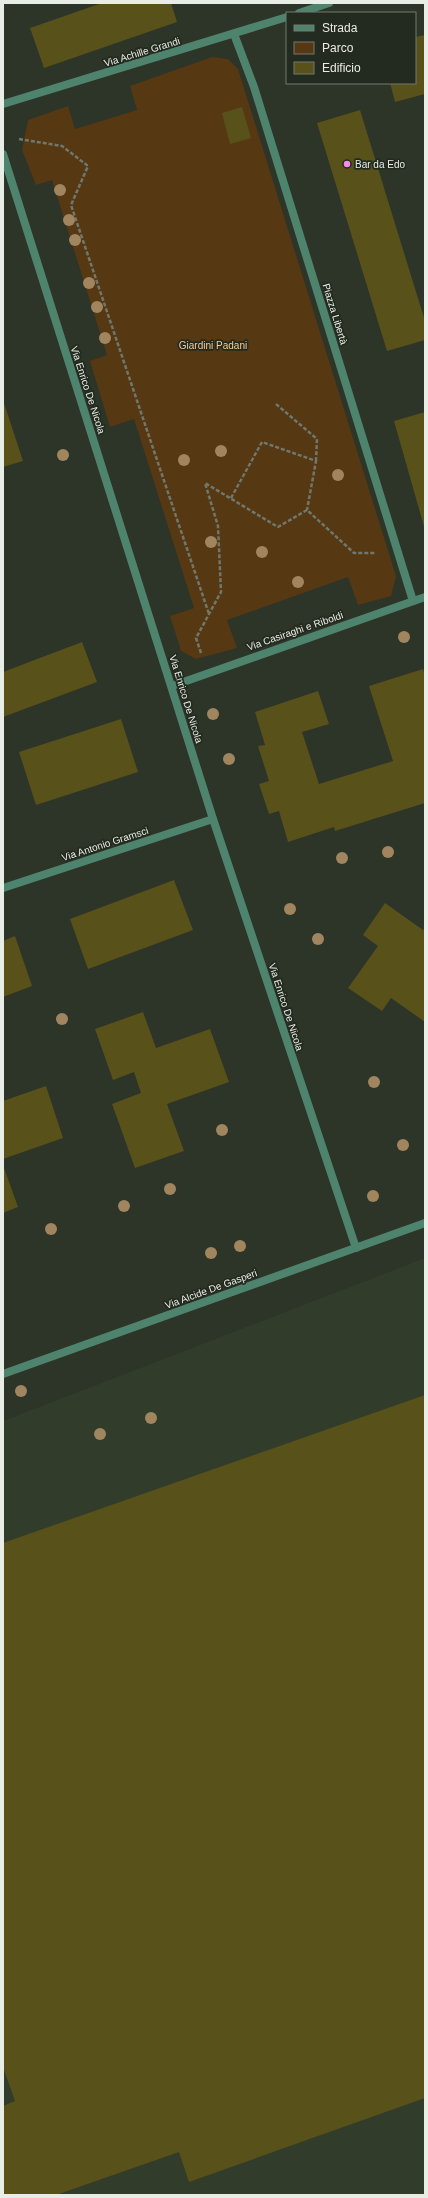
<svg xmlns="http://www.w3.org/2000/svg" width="428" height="2198" viewBox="0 0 428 2198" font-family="Helvetica,sans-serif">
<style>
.built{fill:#313c2a}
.green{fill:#563813}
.building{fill:#59511a}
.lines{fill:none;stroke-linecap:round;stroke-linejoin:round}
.path{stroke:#70776c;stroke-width:2.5;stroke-dasharray:4 2;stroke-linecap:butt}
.street{stroke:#4e846d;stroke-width:8}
.tree{fill:#a0855f}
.poi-dot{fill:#f888ea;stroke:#232a1f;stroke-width:1.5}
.labels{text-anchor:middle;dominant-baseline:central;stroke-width:3.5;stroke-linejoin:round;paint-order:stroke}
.street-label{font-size:10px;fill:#e8ede5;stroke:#232a1f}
.poi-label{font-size:10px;fill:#e8ede5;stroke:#232a1f;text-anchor:start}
.park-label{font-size:10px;fill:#ffc88c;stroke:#232a1f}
</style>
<rect width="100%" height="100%" fill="#2d3428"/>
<path class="built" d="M425 1258V2195H3V1421Z"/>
<path class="green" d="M212 57 228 59 238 69 396 576 391 596 358 605 348 577 227 620 237 648 196 659 181 651 170 616 194 608 134 419 110 427 90 361 107 355 52 180 36 185 22 150 28 120 68 106 75 129 137 110 130 86Z"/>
<g class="building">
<path d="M102 3H171L177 22 44 68 30 28Z"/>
<path d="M425 35V94L395 102 390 83H415V37Z"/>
<path d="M242 107 251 138 230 144 222 113Z"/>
<path d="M360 110 425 321V340L387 351 317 123Z"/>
<path d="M3 400 23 461 3 467Z"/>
<path d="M425 412V530L394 421Z"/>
<path d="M82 642 97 682 3 717V672Z"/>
<path d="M423 669 425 676V803L335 831 334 827 288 842 279 811 269 814 259 784 269 781 258 746 265 745 255 712 318 691 329 724 302 732 319 784 393 761 369 686Z"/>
<path d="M121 719 138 772 36 805 19 752Z"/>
<path d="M174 880 193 930 88 969 70 919Z"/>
<path d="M385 903 423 930 425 927V1022L391 998 382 1011 348 988 378 946 363 935Z"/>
<path d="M15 936 32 986 3 997V941Z"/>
<path d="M143 1012 156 1048 210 1029 229 1082 167 1104 184 1151 135 1168 112 1104 141 1093 134 1072 113 1080 95 1029Z"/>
<path d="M46 1086 63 1138 3 1159V1101Z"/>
<path d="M3 1165 18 1207 3 1213Z"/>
<path d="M425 1395V2098L189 2182 179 2152 56 2195H3V2106L15 2101 3 2067V1543Z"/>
</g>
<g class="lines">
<g class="path">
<path d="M19 139 62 146 88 166 71 205 209 614"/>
<path d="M276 404 317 439 316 461"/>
<path d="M231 498 262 442 316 461 307 510"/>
<path d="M201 653 196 638 221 592 218 526 205 483 278 527 307 510 354 553H375"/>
</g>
<g class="street">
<path d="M299 13 329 3"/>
<path d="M234 34 254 87 413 601"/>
<path d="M3 104 287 17"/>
<path d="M3 154 213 819 356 1248"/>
<path d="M172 686 425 597"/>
<path d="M3 888 213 819"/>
<path d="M3 1374 425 1223"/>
</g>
</g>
<g class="tree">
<circle cx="60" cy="190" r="6"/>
<circle cx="69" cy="220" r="6"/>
<circle cx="75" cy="240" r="6"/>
<circle cx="89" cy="283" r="6"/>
<circle cx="97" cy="307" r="6"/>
<circle cx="105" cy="338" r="6"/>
<circle cx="221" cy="451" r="6"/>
<circle cx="63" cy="455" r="6"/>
<circle cx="184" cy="460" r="6"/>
<circle cx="338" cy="475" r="6"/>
<circle cx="211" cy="542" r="6"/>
<circle cx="262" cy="552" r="6"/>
<circle cx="298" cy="582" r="6"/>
<circle cx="404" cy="637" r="6"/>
<circle cx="213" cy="714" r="6"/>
<circle cx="229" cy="759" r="6"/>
<circle cx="388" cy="852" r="6"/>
<circle cx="342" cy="858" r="6"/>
<circle cx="290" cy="909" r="6"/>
<circle cx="318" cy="939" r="6"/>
<circle cx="62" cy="1019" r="6"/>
<circle cx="374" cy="1082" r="6"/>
<circle cx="222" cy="1130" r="6"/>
<circle cx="403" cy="1145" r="6"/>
<circle cx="170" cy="1189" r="6"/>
<circle cx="373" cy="1196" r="6"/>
<circle cx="124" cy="1206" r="6"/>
<circle cx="51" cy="1229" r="6"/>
<circle cx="240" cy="1246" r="6"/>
<circle cx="211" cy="1253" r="6"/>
<circle cx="21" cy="1391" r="6"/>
<circle cx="151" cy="1418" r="6"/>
<circle cx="100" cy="1434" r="6"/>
</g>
<circle class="poi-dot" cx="347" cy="164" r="4"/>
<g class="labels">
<g class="street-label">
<text transform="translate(142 52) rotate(-17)">Via Achille Grandi</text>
<text transform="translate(335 314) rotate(73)">Piazza Libertà</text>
<text transform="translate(88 390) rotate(72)">Via Enrico De Nicola</text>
<text transform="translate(295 631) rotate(-19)">Via Casiraghi e Riboldi</text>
<text transform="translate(186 699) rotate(73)">Via Enrico De Nicola</text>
<text transform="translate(105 844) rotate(-18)">Via Antonio Gramsci</text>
<text transform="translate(286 1007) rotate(72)">Via Enrico De Nicola</text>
<text transform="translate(211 1289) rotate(-20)">Via Alcide De Gasperi</text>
</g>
<g class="poi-label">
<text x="355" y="164">Bar da Edo</text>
</g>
<g class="park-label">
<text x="213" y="345">Giardini Padani</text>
</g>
</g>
<rect width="428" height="2198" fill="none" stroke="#e8ede5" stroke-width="8"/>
<rect x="286" y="12" width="130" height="72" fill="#232a1f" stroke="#72786e"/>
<rect x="294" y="25" width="20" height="6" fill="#4e846d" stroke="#72786e"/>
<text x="322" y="32" font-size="12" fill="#e8ede5">Strada</text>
<rect x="294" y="42" width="20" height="12" fill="#563813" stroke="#72786e"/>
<text x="322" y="52" font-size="12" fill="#e8ede5">Parco</text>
<rect x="294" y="62" width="20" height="12" fill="#59511a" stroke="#72786e"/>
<text x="322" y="72" font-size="12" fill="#e8ede5">Edificio</text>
</svg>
